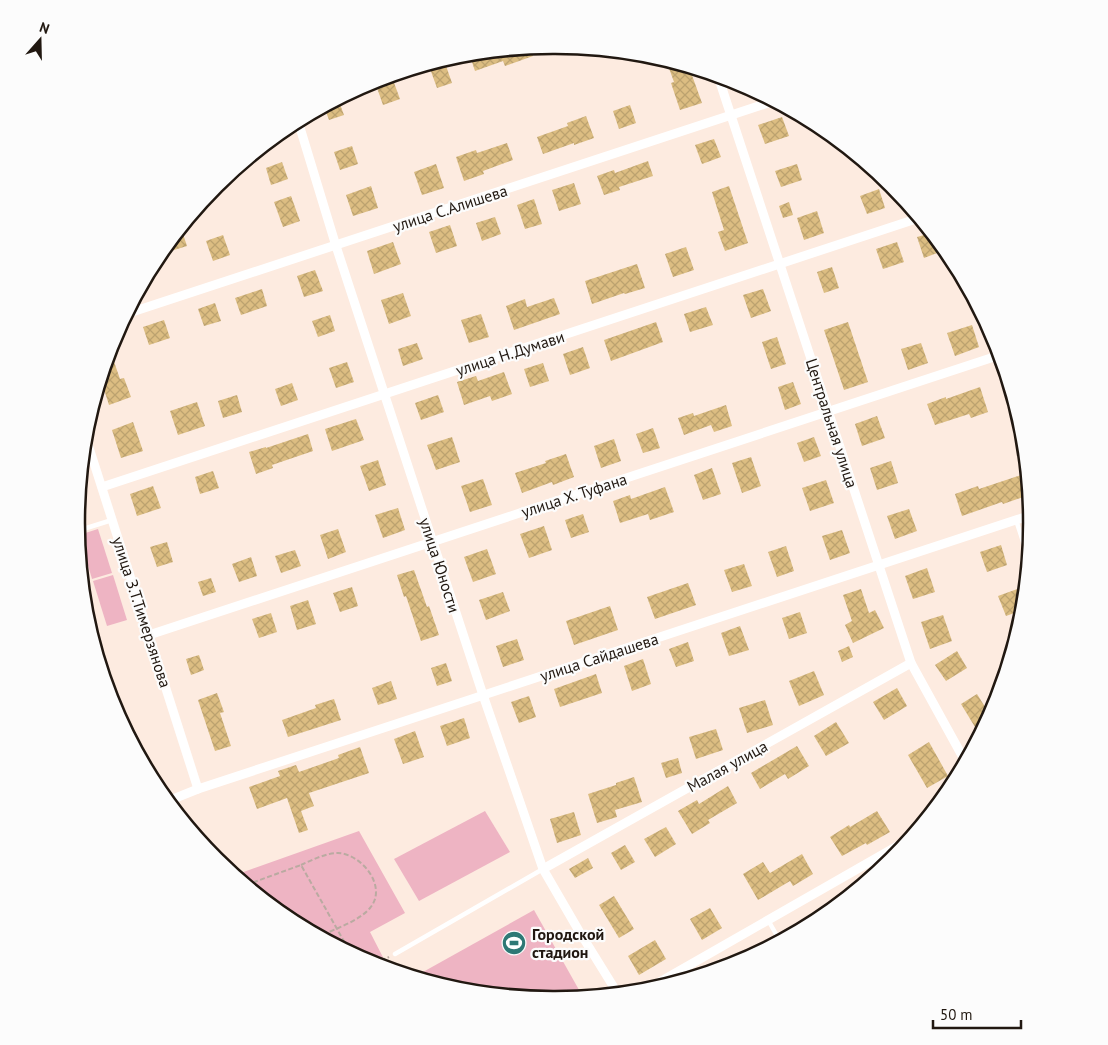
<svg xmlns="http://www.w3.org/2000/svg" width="1108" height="1045" viewBox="0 0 1108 1045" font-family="'PT Sans',sans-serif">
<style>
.green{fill:#eeb4c3}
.building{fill:url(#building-cross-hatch)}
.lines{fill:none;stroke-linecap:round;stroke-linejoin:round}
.path{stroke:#baaaa1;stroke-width:2;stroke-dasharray:5 2.5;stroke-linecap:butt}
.lane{stroke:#fff;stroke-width:4.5}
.street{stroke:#fff;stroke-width:9}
.labels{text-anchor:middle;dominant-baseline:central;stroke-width:4.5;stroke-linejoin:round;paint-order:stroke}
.street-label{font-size:16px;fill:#211811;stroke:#fcfcfc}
.poi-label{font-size:16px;font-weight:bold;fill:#211811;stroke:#fcfcfc;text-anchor:start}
.rim{fill:none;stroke:#211811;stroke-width:2.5}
</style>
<defs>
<pattern id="building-cross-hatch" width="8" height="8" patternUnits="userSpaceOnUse" patternTransform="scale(1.25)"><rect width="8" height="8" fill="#dcbd82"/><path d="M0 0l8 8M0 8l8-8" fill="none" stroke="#bca26f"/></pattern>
</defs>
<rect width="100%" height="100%" fill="#fdebe0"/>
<g class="green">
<path d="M98 529 112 573 92 579 79 535Z"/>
<path d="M113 575 127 620 107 626 93 581Z"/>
<path d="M182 807 216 860 175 810Z"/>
<path d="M485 811 510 852 419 901 394 859Z"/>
<path d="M359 831 405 913 370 932 389 969 371 964 288 919 235 875Z"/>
<path d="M534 910 583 997 554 1000 461 991 414 977Z"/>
</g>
<g class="building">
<path d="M530 47 533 56 505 66 503 61 475 71 469 53Z"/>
<path d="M444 60 452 83 437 88 429 66Z"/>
<path d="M666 60 689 67 702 103 680 110 671 83 674 82Z"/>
<path d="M393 80 400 99 383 105 376 85Z"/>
<path d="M338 99 344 115 329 120 324 106Z"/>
<path d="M630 105 636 123 619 129 613 111Z"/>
<path d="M586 116 594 138 574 145V143L543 154 537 137 568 126 567 123Z"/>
<path d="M782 117 789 136 765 144 758 125Z"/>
<path d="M714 139 721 157 702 164 695 145Z"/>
<path d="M507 143 513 160 483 171 484 174 464 181 456 157 476 150 477 153Z"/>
<path d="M352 146 358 164 340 170 334 152Z"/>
<path d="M648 161 653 176 619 187 620 190 604 195 597 176 614 170 615 173Z"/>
<path d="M282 162 288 179 271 185 266 168Z"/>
<path d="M436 164 444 188 422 195 414 172Z"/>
<path d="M797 164 802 180 781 187 775 171Z"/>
<path d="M574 183 581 204 559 211 552 190Z"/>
<path d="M371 186 378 208 353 216 346 195Z"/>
<path d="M729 186 748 243 725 251 718 232 724 230 712 192Z"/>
<path d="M879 189 885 208 867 214 860 196Z"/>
<path d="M291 196 300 221 283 227 274 202Z"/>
<path d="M534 199 542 224 525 229 517 205Z"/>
<path d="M789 202 793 215 783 218 779 206Z"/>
<path d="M817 211 824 233 804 240 797 218Z"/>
<path d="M495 217 501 234 482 241 476 223Z"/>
<path d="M450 225 457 246 436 253 429 232Z"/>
<path d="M181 228 187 246 158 255 172 239Z"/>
<path d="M931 233 945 250 924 258 917 237Z"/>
<path d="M223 235 230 255 213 261 206 241Z"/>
<path d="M393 242 401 264 374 274 367 251Z"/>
<path d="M897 242 904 262 883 269 876 249Z"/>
<path d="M686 247 694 270 673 277 665 254Z"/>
<path d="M637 264 645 288 625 294 624 293 592 304 585 281Z"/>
<path d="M832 267 839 288 824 293 817 272Z"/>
<path d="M315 270 323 291 304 297 297 276Z"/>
<path d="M262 289 267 306 241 315 235 298Z"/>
<path d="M763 289 771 311 751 318 743 295Z"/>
<path d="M403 293 411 316 389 324 381 300Z"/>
<path d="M554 298 560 314 514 330 506 306 525 299 527 307Z"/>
<path d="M215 303 221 321 204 326 198 309Z"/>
<path d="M706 307 713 325 690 332 684 314Z"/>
<path d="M481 314 489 337 469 343 461 320Z"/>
<path d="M330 315 335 331 318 337 312 321Z"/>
<path d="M164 320 170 338 149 345 143 327Z"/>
<path d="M656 322 663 342 611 361 604 340Z"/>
<path d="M848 322 868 382 844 390 824 330Z"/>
<path d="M972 325 979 347 955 356 947 333Z"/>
<path d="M777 337 786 364 771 369 762 342Z"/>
<path d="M417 343 423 359 403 366 398 349Z"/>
<path d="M921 343 928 363 908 370 901 349Z"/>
<path d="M583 347 590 368 570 375 563 354Z"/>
<path d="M110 350 120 379 124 378 131 397 109 405 101 380Z"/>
<path d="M347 362 354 382 336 388 329 368Z"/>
<path d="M543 363 549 381 530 387 524 369Z"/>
<path d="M504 372 512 394 492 401 490 396 464 405 457 382 476 376 478 381Z"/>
<path d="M793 382 801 404 785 410 778 387Z"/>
<path d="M292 383 298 400 281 406 275 389Z"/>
<path d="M980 387 988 412 971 418 969 414 935 425 927 404 946 397V399Z"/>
<path d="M237 395 242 412 223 418 218 401Z"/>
<path d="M438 395 444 412 421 420 415 403Z"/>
<path d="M197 402 205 426 178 435 170 411Z"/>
<path d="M726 405 732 426 714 432 711 425 684 435 678 418 693 413 694 416Z"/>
<path d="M877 416 885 438 862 446 855 424Z"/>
<path d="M356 419 364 440 332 451 325 429Z"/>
<path d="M133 422 143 451 121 458 112 430Z"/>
<path d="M653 428 660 448 643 453 636 434Z"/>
<path d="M308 434 313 451 272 465 273 468 256 474 249 452 266 447V448Z"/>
<path d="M452 437 460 462 436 470 427 445Z"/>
<path d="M814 437 821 456 804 462 797 443Z"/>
<path d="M614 439 621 461 601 468 594 446Z"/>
<path d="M566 454 574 477 553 485 552 482 522 493 515 473 546 463 545 461Z"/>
<path d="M751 457 761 486 742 493 732 463Z"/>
<path d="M378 460 386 485 369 491 360 466Z"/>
<path d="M891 461 898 483 877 490 870 468Z"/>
<path d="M712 468 721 494 703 500 694 475Z"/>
<path d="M213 471 219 488 200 494 195 477Z"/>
<path d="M1024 474 1028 486 1029 495 1003 504 1002 502 962 516 955 494 978 486 979 489Z"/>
<path d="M483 479 492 505 470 512 461 486Z"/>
<path d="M826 480 834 503 810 511 802 488Z"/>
<path d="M153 486 161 508 137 516 130 494Z"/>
<path d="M665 487 674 512 650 520 648 514 620 523 613 501 630 495 631 499Z"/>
<path d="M398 508 405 530 383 538 375 515Z"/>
<path d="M909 509 917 531 895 539 887 516Z"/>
<path d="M583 514 589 532 571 538 565 520Z"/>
<path d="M544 526 552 550 529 558 520 534Z"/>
<path d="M338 529 346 552 328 559 320 535Z"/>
<path d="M842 530 850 553 830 560 822 536Z"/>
<path d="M167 542 173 562 157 567 150 547Z"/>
<path d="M1001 545 1007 565 987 572 980 552Z"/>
<path d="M786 546 794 571 777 577 768 552Z"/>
<path d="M487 549 496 574 473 582 464 557Z"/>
<path d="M295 550 301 566 281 573 275 556Z"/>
<path d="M251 557 257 576 239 582 232 564Z"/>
<path d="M744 564 752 586 732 592 724 570Z"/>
<path d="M927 568 935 592 913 599 905 576Z"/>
<path d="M414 570 427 607 429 606 439 635 421 641 406 596 404 597 397 575Z"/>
<path d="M211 578 216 592 203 596 198 582Z"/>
<path d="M688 583 696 605 655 619 647 597Z"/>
<path d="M352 587 358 606 340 612 333 593Z"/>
<path d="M1023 587 1025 592 1023 610 1006 616 998 596Z"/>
<path d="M861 589 869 613 875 610 884 628 853 643 845 625 852 621 843 595Z"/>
<path d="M503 592 510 611 486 620 479 600Z"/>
<path d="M308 600 316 624 297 630 290 606Z"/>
<path d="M610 606 618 630 574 645 566 621Z"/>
<path d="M800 612 807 633 789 639 782 618Z"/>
<path d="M271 613 277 632 259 638 252 619Z"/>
<path d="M943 615 952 641 930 649 921 622Z"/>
<path d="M740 626 749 650 729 656 721 633Z"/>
<path d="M517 639 524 660 503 667 496 646Z"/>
<path d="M688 642 694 661 676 667 669 649Z"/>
<path d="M849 646 853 657 842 662 838 651Z"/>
<path d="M957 651 967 668 946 681 935 665Z"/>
<path d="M199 655 204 670 191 675 186 659Z"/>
<path d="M643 659 651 684 632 691 624 666Z"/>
<path d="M446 663 452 681 437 686 431 668Z"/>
<path d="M814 671 824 695 799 706 789 681Z"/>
<path d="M596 674 602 693 560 707 554 689Z"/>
<path d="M391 681 397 699 378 705 372 688Z"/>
<path d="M897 688 907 706 884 720 873 702Z"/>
<path d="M217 693 224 712 220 713 231 746 215 751 198 700Z"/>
<path d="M977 694 990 715 987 720 975 727 961 704Z"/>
<path d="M529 696 536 717 519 723 511 702Z"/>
<path d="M334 699 341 720 288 737 282 720 316 708 315 705Z"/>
<path d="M765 700 773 725 747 733 739 708Z"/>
<path d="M464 718 470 738 447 746 440 726Z"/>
<path d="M836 722 849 743 826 756 814 736Z"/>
<path d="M716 729 723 750 696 759 689 737Z"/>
<path d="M415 731 424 757 403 764 394 739Z"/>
<path d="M929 742 948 776 927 788 908 755Z"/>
<path d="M797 746 809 766 788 779 785 774 760 789 751 773Z"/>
<path d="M360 747 369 773 309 793 314 806 301 811 308 830 299 833 287 798 257 809 249 787 280 776 278 771 296 765 299 772 339 758 338 755Z"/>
<path d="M678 758 682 773 666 778 661 763Z"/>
<path d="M634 777 642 802 615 810 617 817 597 823 588 794 616 785V783Z"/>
<path d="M728 786 737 803 708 820 710 823 692 834 678 811 697 800 699 804Z"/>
<path d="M877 811 890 832 867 845 866 843 842 856 830 837 849 825 850 827Z"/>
<path d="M574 812 581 835 557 843 550 819Z"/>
<path d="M666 827 676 844 655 857 644 839Z"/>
<path d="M625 845 635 862 621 870 611 853Z"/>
<path d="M802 854 813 874 793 886 790 881 758 900 743 874 763 862 770 873Z"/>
<path d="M588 858 593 868 575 878 569 869Z"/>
<path d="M614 896 634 929 619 938 599 905Z"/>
<path d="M710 908 722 928 702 940 690 919Z"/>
<path d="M655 940 666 959 639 975 628 956Z"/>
</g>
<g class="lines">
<g class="path">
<path d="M301 865C312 860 326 853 338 853 362 854 388 887 370 908 359 921 335 929 320 936"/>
<path d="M246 885 301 865 350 952"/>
<path d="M374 964 389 957"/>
</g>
<g class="lane">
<path d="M1016 520 1028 557"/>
<path d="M77 531 112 520"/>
<path d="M85 608 92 629"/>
<path d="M768 920 780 941"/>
<path d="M395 954 543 869"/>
</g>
<g class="street">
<path d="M718 76 911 663 965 761"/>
<path d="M298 121 336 246 366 338 483 695 543 869 579 931 618 994"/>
<path d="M126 314 774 101"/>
<path d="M85 435 198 789"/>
<path d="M102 487 919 218"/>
<path d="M149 635 1000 355"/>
<path d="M168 801 198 789 1031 515"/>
<path d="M543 869 911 663"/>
<path d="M644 991 908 840"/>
</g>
</g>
<defs>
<g id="stadium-disc" transform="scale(1.25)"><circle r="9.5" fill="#2e7875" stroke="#fcfcfc"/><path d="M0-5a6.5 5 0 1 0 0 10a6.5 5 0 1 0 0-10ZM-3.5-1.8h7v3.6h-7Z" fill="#fff"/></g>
</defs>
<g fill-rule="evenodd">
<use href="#stadium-disc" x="514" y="943"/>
</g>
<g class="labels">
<g class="street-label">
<text transform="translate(450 208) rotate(-18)">улица С.Алишева</text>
<text transform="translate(510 353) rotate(-18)">улица Н.Думави</text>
<text transform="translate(832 423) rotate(72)">Центральная улица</text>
<text transform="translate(574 495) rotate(-18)">улица Х. Туфана</text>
<text transform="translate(440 565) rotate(72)">улица Юности</text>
<text transform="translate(142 612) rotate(72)">улица З.Т.Тимерзянова</text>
<text transform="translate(599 657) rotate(-18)">улица Сайдашева</text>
<text transform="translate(727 766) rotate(-29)">Малая улица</text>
</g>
<g class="poi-label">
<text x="532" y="934">Городской<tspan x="532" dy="18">стадион</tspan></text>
</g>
</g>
<path d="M0 0H1108V1045H0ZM553 54H555A468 468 0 0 1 1023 522V523A468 468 0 0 1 555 991H553A468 468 0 0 1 85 523V522A468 468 0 0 1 553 54Z" fill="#fcfcfc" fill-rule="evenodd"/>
<path class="rim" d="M553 54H555A468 468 0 0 1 1023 522V523A468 468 0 0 1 555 991H553A468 468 0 0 1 85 523V522A468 468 0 0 1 553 54Z"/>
<g transform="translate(40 40) rotate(20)" stroke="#fcfcfc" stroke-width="4" paint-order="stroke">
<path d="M0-4L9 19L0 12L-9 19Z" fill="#211811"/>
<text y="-8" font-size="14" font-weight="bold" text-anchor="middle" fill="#211811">N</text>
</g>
<path d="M933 1020v8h88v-8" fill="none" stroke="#211811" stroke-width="2.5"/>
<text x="940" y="1020" font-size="15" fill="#211811" stroke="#fcfcfc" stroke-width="4" paint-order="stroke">50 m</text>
</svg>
